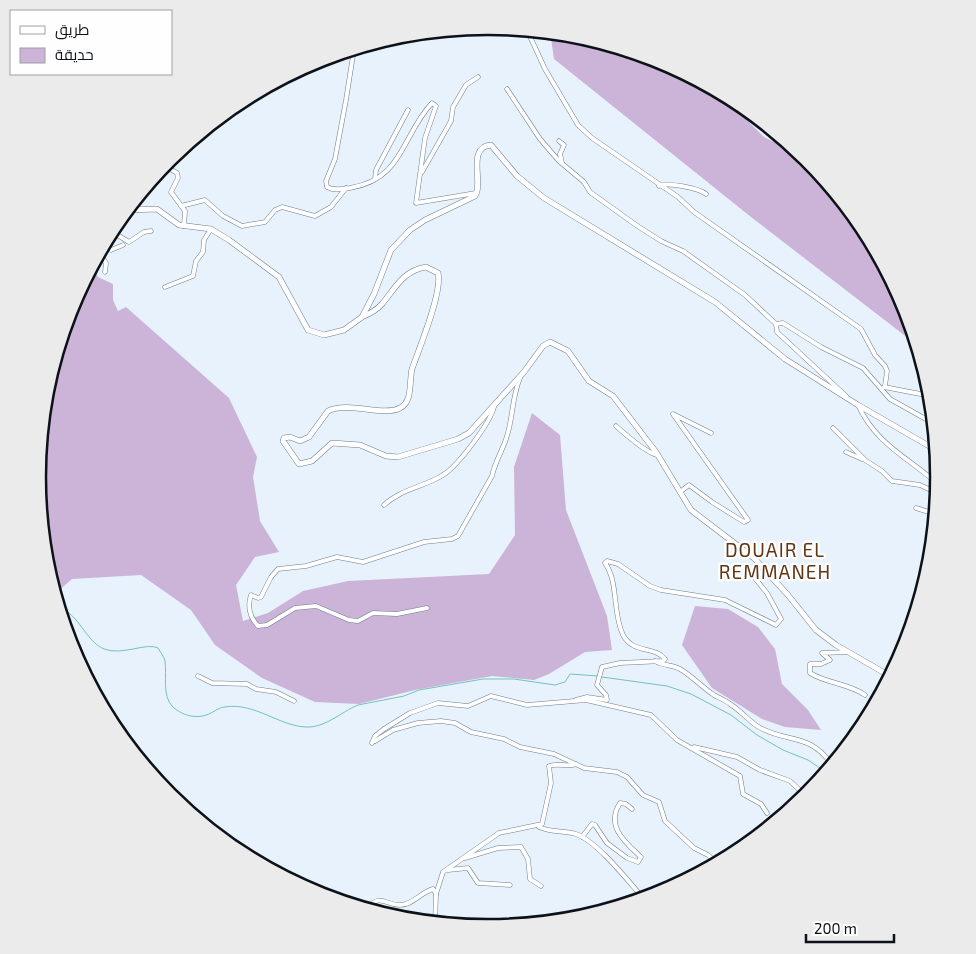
<svg xmlns="http://www.w3.org/2000/svg" width="976" height="954" viewBox="0 0 976 954" font-family="'Exo 2',Cairo,sans-serif">
<style>
.green{fill:#ccb3d8}
.lines{fill:none;stroke-linecap:round;stroke-linejoin:round}
.stream{stroke:#73c3b8;stroke-width:1}
.street-casing{stroke:#6f7d8d;stroke-width:5}
.secondary-casing{stroke:#6f7d8d;stroke-width:6}
.street{stroke:#fff;stroke-width:4}
.secondary{stroke:#fff;stroke-width:5}
.labels{text-anchor:middle;dominant-baseline:central;stroke-width:4.5;stroke-linejoin:round;paint-order:stroke}
.quarter-label{font-size:19px;letter-spacing:1px;fill:#623513;stroke:#fefefe}
.rim{fill:none;stroke:#0d1218;stroke-width:2.5}
</style>
<rect width="100%" height="100%" fill="#e8f2fd"/>
<g class="green">
<path d="M550 32 576 35 661 61 717 91 764 137 807 158 863 227 905 305 917 345 751 217 554 59Z"/>
<path d="M93 265 98 277 113 284V300L118 311 126 307 229 398 257 457 253 477 260 521 279 552 255 557 236 585 243 621 268 613 303 591 348 581 489 574 515 535 514 467 532 413 560 435 566 510 607 616 612 650 585 652 549 674 534 680 492 676 415 690 359 704 315 702 262 678 215 645 191 610 141 575 72 579 55 594C26 500 38 397 71 306 76 292 85 278 93 265Z"/>
<path d="M695 606 728 609 758 627 775 649 782 684 808 710 821 730 785 727 762 719 712 688 682 645Z"/>
</g>
<g class="lines">
<g class="stream">
<path d="M59 608C79 613 85 641 104 649 122 656 147 642 158 648 160 652 164 656 165 661 167 675 162 695 172 706 182 716 198 720 211 713 215 711 220 707 225 707 254 702 279 726 306 727 325 728 341 712 358 705L404 696 419 690 483 679H514L555 685 565 682 570 674 598 676"/>
<path d="M602 677 667 686 691 694 731 715 757 735 783 750 808 760 826 772"/>
</g>
<g class="street-casing">
<g id="street">
<path d="M527 30 545 69 578 125 592 138 678 197 694 212 861 329 875 355 885 366 887 371 885 386"/>
<path d="M354 49 346 100 335 159 326 181 327 187C334 191 342 189 350 188 404 179 401 136 432 103L436 106 425 138 416 203 476 193"/>
<path d="M507 89 540 139 559 161 584 182 590 192 636 225 661 241 683 251 745 295 776 324 783 323 821 347 863 368 890 399 933 423"/>
<path d="M559 141 564 145 560 154 562 163"/>
<path d="M158 172 170 169 177 173 178 178 171 192 185 211 184 226"/>
<path d="M422 172 451 121 453 107 466 85 478 77"/>
<path d="M375 179 376 170 408 110"/>
<path d="M659 186C668 182 698 188 706 194"/>
<path d="M181 206 205 200 223 216 242 226 265 222 275 210 282 207 315 216 331 207 346 188"/>
<path d="M111 231 129 242 144 232 151 231"/>
<path d="M103 245 111 250 123 245"/>
<path d="M99 252 106 263 105 272"/>
<path d="M165 287 193 276 196 261 203 252 204 240 211 229"/>
<path d="M895 288 891 292 906 308"/>
<path d="M776 324 777 332 846 396"/>
<path d="M884 387 931 396"/>
<path d="M858 405C876 444 907 457 938 484"/>
<path d="M616 426C626 435 645 452 657 455"/>
<path d="M833 428 865 460 882 471 892 481 920 485 937 493"/>
<path d="M846 452 862 459"/>
<path d="M680 492 689 485 712 502 744 522 748 520 673 414 711 433"/>
<path d="M384 505C401 489 424 487 443 475 458 466 490 423 494 407"/>
<path d="M916 508 929 512 936 501"/>
<path d="M427 608 397 614 373 613 358 621 349 620 316 606 295 608 267 625 258 626C250 618 247 606 251 595L258 598 261 597 271 577 278 569 306 566 337 557 363 562 424 542 452 539 458 536 492 476C495 461 503 450 507 436 513 417 512 397 520 378"/>
<path d="M847 652 822 653 830 660 821 664H810V673C828 684 848 683 865 695"/>
<path d="M655 661C663 666 673 665 680 669 692 676 702 687 714 695 719 698 725 700 730 704 740 710 747 719 757 726 786 744 809 731 832 765"/>
<path d="M198 676 212 683 247 684 256 689 276 692 294 701"/>
<path d="M576 700 587 697 607 700 606 695 597 685 602 667 620 663 663 661 665 659C655 646 633 654 623 635 612 612 619 583 605 563L607 561 618 564 650 586 661 590 725 600 776 625 781 619 767 593 754 577 757 574 768 575"/>
<path d="M375 741 393 730 418 723 441 721 455 723 471 732 504 739 520 747 554 754 584 768 617 772 627 777 643 795 659 802 665 821 694 848 708 855 717 863"/>
<path d="M372 743 375 736 384 729 410 713 438 703 468 706 491 696 527 705 586 700 651 715 677 740 740 776 743 794 761 804 767 813"/>
<path d="M694 747 737 757 760 770 790 781 806 796"/>
<path d="M539 827C552 833 564 830 576 834 598 842 628 881 644 899"/>
<path d="M582 837 592 824 595 825 607 843 627 858 638 862 641 857C625 842 605 826 620 803L626 804 632 809"/>
<path d="M465 858 498 848 521 847 528 859 530 879 541 886"/>
<path d="M448 870 468 868 478 883 510 885"/>
<path d="M367 908C382 893 384 905 400 905 413 905 421 892 433 889L436 894"/>
<path d="M435 923 436 894 443 872 499 833 542 824 551 783 549 766C558 762 568 768 576 764"/>
<path d="M448 924 462 922"/>
</g>
</g>
<g class="secondary-casing">
<g id="secondary">
<path d="M127 210 157 209 179 225 211 229 229 240 279 277 308 330 324 335 344 330 362 317 374 294 391 250 410 230 425 220 475 196C484 183 466 147 491 145L517 176 544 198 715 302 785 359 858 405 936 450"/>
<path d="M362 317C369 314 377 310 382 304 395 289 402 271 426 267L438 273C443 291 419 349 412 369 409 381 413 402 400 408 383 417 349 401 328 411L309 437 300 441 290 437 284 438 283 441 299 464 312 461 332 443 360 445 386 456 398 457 458 439 469 433 524 372 543 346 550 342 568 351 589 381 613 396 656 452 691 510 754 558 788 595 816 630 836 645 890 676"/>
</g>
</g>
<use href="#street" class="street"/>
<use href="#secondary" class="secondary"/>
</g>
<g class="labels">
<g class="quarter-label">
<text x="775" y="549">DOUAIR EL<tspan x="775" dy="22">REMMANEH</tspan></text>
</g>
</g>
<path d="M0 0H976V954H0ZM46 477a442 442 0 1 1 884 0a442 442 0 1 1-884 0Z" fill="#ebebec" fill-rule="evenodd"/>
<path class="rim" d="M46 477a442 442 0 1 1 884 0a442 442 0 1 1-884 0Z"/>
<rect x="10" y="10" width="162" height="65" fill="#fefefe" stroke="#9ea0a2"/>
<rect x="20" y="26" width="25" height="8" fill="#ffffff" stroke="#9ea0a2"/>
<text x="55" y="35" font-size="15" fill="#0d1218">طريق</text>
<rect x="20" y="48" width="25" height="15" fill="#ccb3d8" stroke="#9ea0a2"/>
<text x="55" y="60" font-size="15" fill="#0d1218">حديقة</text>
<path d="M806 934v8h88v-8" fill="none" stroke="#0d1218" stroke-width="2.5"/>
<text x="814" y="934" font-size="15" fill="#0d1218" stroke="#fefefe" stroke-width="4" paint-order="stroke">200 m</text>
</svg>
